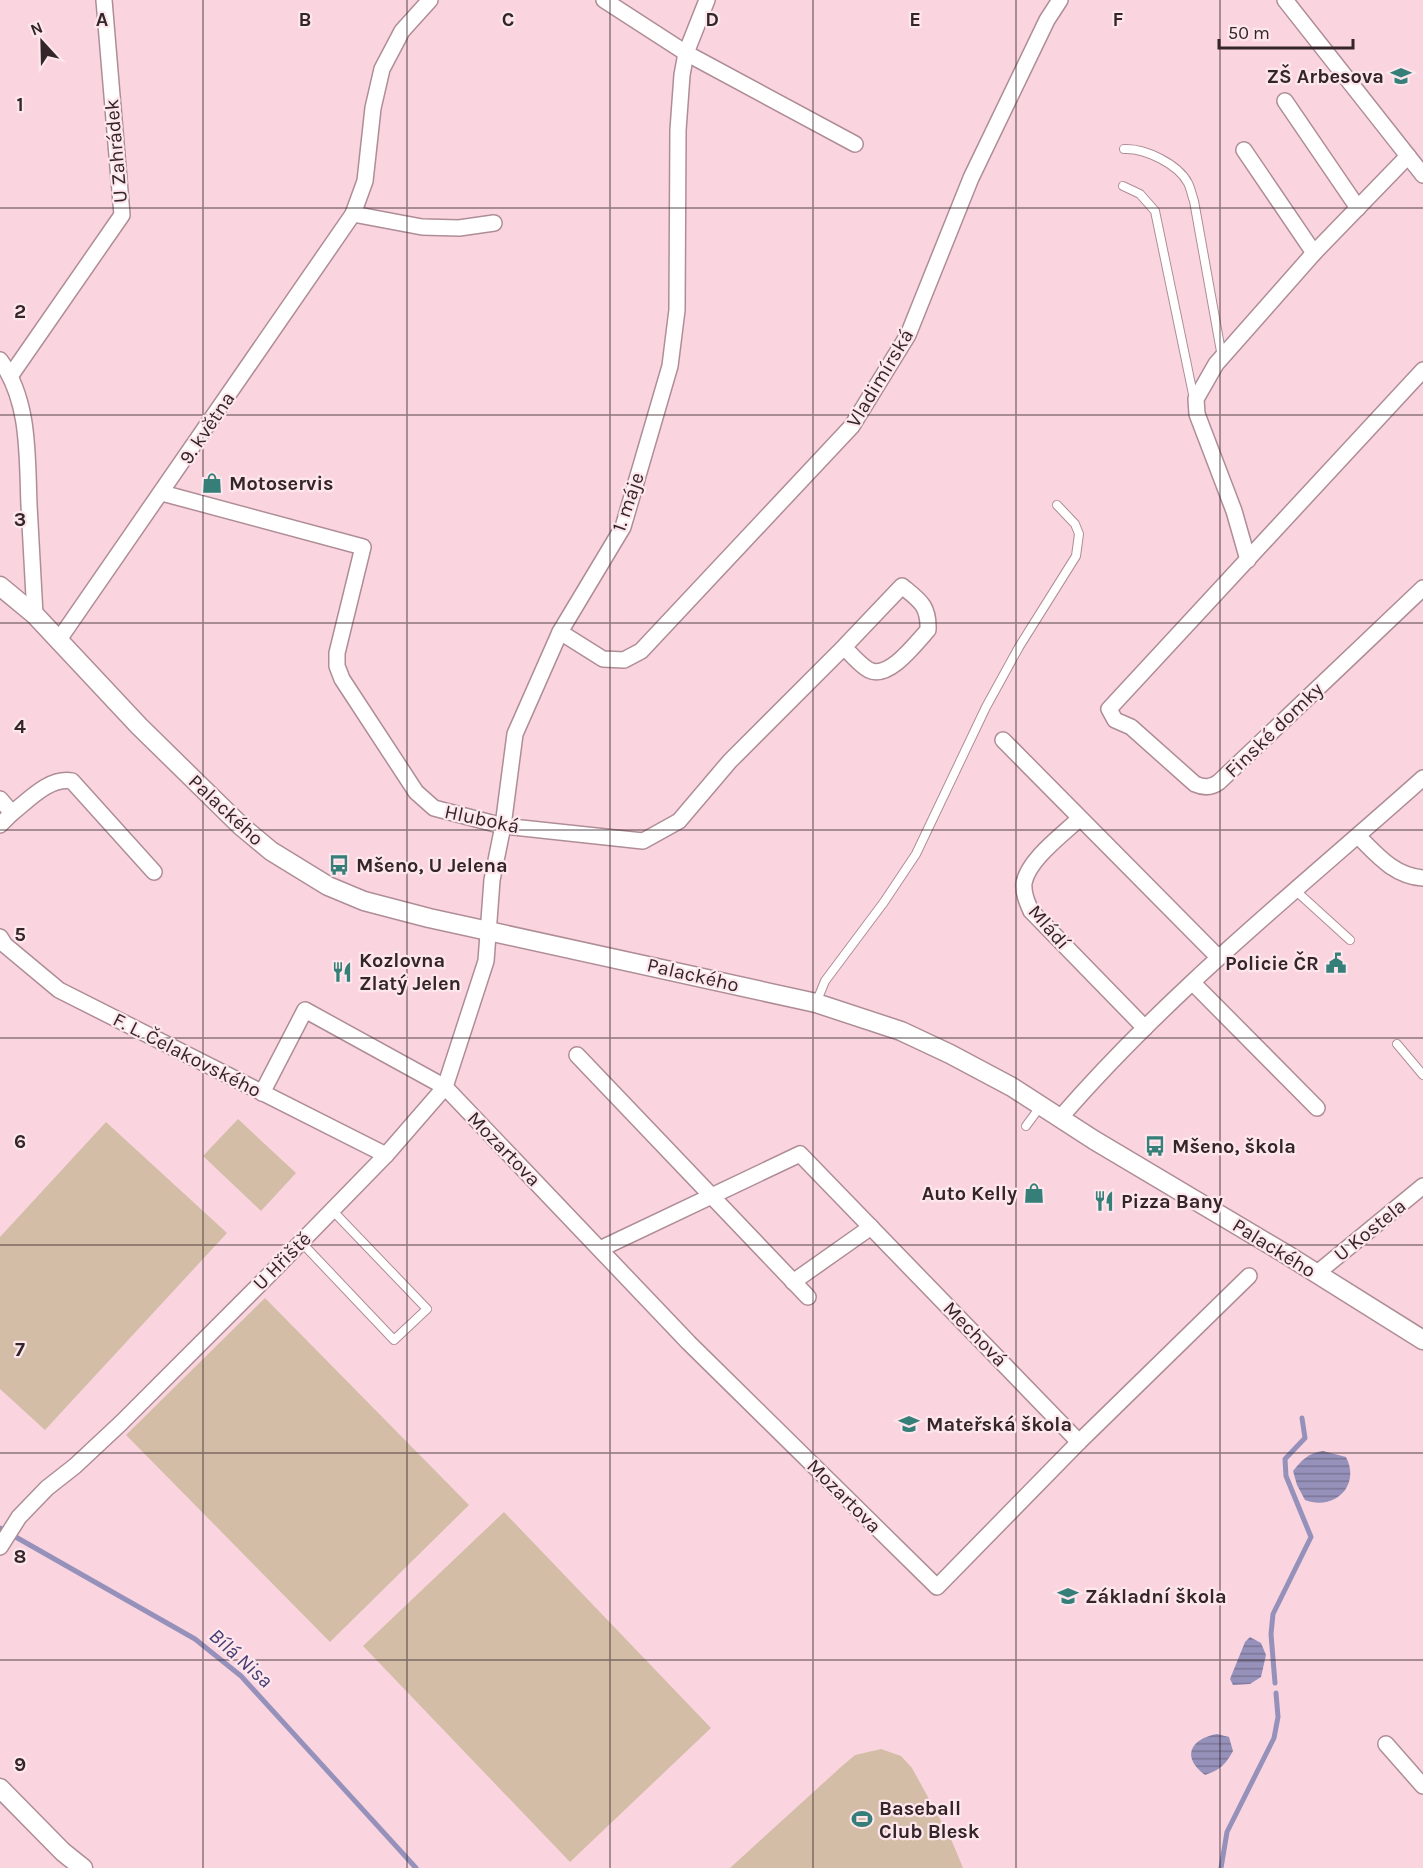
<svg xmlns="http://www.w3.org/2000/svg" width="1423" height="1868" viewBox="0 0 1423 1868" font-family="Karla,sans-serif">
<style>
.grass{fill:#d4bda7}
.water{fill:url(#water-rules)}
.lines{fill:none;stroke-linecap:round;stroke-linejoin:round}
.stream{stroke:#9691ba;stroke-width:5}
.service-casing{stroke:#af8d97;stroke-width:10}
.minor-casing{stroke:#af8d97;stroke-width:18}
.tertiary-casing{stroke:#af8d97;stroke-width:21}
.service{stroke:#fff;stroke-width:8}
.minor{stroke:#fff;stroke-width:15}
.tertiary{stroke:#fff;stroke-width:18}
.grid{fill:none;stroke:#332529;stroke-width:1.5;stroke-opacity:0.55}
.labels{text-anchor:middle;dominant-baseline:central;stroke-width:4.5;stroke-linejoin:round;paint-order:stroke}
.poi-label{font-size:20px;font-weight:bold;fill:#332529;stroke:#fde7ed;text-anchor:start}
.street-label{font-size:20px;fill:#332529;stroke:#fde7ed}
.water-label{font-size:21px;font-style:italic;fill:#473d74;stroke:#fde7ed}
.grid-label{font-size:20px;text-anchor:middle;font-weight:bold;fill:#332529;stroke:#fde7ed;stroke-width:4.5;stroke-linejoin:round;paint-order:stroke}
</style>
<defs>
<pattern id="water-rules" width="6" height="5" patternUnits="userSpaceOnUse" patternTransform="scale(1.5)"><rect width="6" height="5" fill="#9691ba"/><path d="M0 2.5h6" fill="none" stroke="#7b7697"/></pattern>
</defs>
<rect width="100%" height="100%" fill="#fad5e0"/>
<g class="grass">
<path d="M238 1119 296 1173 261 1211 203 1156Z"/>
<path d="M106 1122 227 1233 45 1430 0 1389V1237Z"/>
<path d="M265 1298 469 1505 330 1642 126 1435Z"/>
<path d="M504 1512 711 1728 570 1862 363 1646Z"/>
<path d="M881 1749 901 1756 912 1768 951 1839 963 1868H730L842 1766 855 1755Z"/>
</g>
<g class="water">
<path d="M1323 1451 1346 1457C1361 1486 1334 1511 1305 1500L1297 1485 1293 1471C1302 1460 1308 1453 1323 1451Z"/>
<path d="M1250 1637 1261 1643 1266 1655 1261 1677 1250 1684 1233 1685 1230 1679 1245 1642Z"/>
<path d="M1217 1734 1229 1737 1233 1751C1226 1764 1220 1770 1205 1775 1181 1757 1190 1739 1217 1734Z"/>
</g>
<g class="lines">
<g class="stream">
<path d="M0 1528 195 1639 241 1676 416 1868"/>
<path d="M1275 1683 1271 1634 1273 1614 1311 1537 1286 1476 1285 1459 1305 1438 1302 1418"/>
<path d="M1221 1868 1227 1832 1274 1738 1278 1717 1276 1693"/>
</g>
<g class="service-casing">
<g id="service">
<path d="M1124 149C1145 148 1178 164 1188 183 1191 189 1192 196 1194 201L1222 357"/>
<path d="M1123 186 1140 194 1155 211 1194 399"/>
<path d="M1295 890 1350 940"/>
<path d="M816 1003 825 981 884 902 916 854 986 707 1019 647 1076 556 1079 534 1075 524 1057 505"/>
<path d="M1397 1044 1423 1075"/>
<path d="M1026 1126 1040 1107"/>
<path d="M301 1242 394 1340 427 1309 332 1210"/>
</g>
</g>
<g class="minor-casing">
<g id="minor">
<path d="M604 0 686 53 855 144"/>
<path d="M1285 0 1423 175"/>
<path d="M1285 101 1358 208"/>
<path d="M1244 150 1314 253"/>
<path d="M353 214 422 227 459 228 494 223"/>
<path d="M0 360C30 401 27 456 29 505 31 542 33 578 35 615"/>
<path d="M1423 370 1109 709 1115 720 1131 727 1195 784C1204 788 1211 788 1219 782L1423 588"/>
<path d="M11 375 122 215 104 0"/>
<path d="M162 493 363 547 337 653V666L342 679 416 792 434 808 503 826 643 841 679 821 730 761 844 647 902 586C919 600 929 605 928 630 916 643 889 680 869 670 860 665 851 654 844 647"/>
<path d="M1248 560 1234 511 1197 414 1196 399 1216 364 1314 253 1408 156"/>
<path d="M560 632 603 659 624 660 641 651 852 426 908 335 971 178 1047 20 1060 0"/>
<path d="M58 641 353 214 365 181 373 108 382 69 402 31 430 0"/>
<path d="M1003 740 1218 957"/>
<path d="M0 799 12 813 0 825"/>
<path d="M12 813C29 800 49 777 72 781L154 872"/>
<path d="M1079 819C1062 835 1028 860 1024 883 1023 893 1027 902 1031 911L1145 1028"/>
<path d="M1358 836C1377 855 1394 876 1423 878"/>
<path d="M0 937 5 945 59 990 386 1155"/>
<path d="M1193 983 1317 1108"/>
<path d="M577 1055 808 1297"/>
<path d="M262 1093 305 1010 445 1087 689 1343 937 1587 1079 1442 1249 1276"/>
<path d="M1061 1117C1169 992 1300 888 1423 778"/>
<path d="M600 1249 800 1154 1079 1442"/>
<path d="M1316 1274 1423 1186"/>
<path d="M793 1282 871 1227"/>
<path d="M0 1547 19 1517 47 1488 75 1466 121 1423 266 1278 386 1155 445 1087 486 961 492 880 503 826 515 734 560 632 623 527 670 366 677 310 678 130 682 75 686 53 707 0"/>
<path d="M1386 1744 1423 1786"/>
</g>
</g>
<g class="tertiary-casing">
<g id="tertiary">
<path d="M0 586 35 615 139 726 241 826 271 851 328 886 364 901 429 918 816 1003 901 1031 950 1054 1012 1087 1094 1140 1284 1253 1423 1340"/>
<path d="M0 1788 63 1852 83 1868"/>
</g>
</g>
<use href="#service" class="service"/>
<use href="#minor" class="minor"/>
<use href="#tertiary" class="tertiary"/>
</g>
<path class="grid" d="M203 0V1868M407 0V1868M610 0V1868M813 0V1868M1016 0V1868M1220 0V1868M0 208H1423M0 415H1423M0 623H1423M0 830H1423M0 1038H1423M0 1245H1423M0 1453H1423M0 1660H1423"/>
<defs>
<g id="school-bare" transform="scale(1.62)"><path d="M0-5L7-2L0 1L-7-2ZM-4 1L0 2.5L4 1V4Q0 6-4 4Z" fill="#367e78" stroke="#fde7ed" stroke-width="2.5" paint-order="stroke"/></g>
<g id="shop-bare" transform="scale(1.62)"><path d="M-5-2.5h2.3a2.7 3.5 0 0 1 5.4 0H5L5.5 6h-11ZM-1.5-2.5h3a1.5 2.3 0 0 0-3 0Z" fill="#367e78" stroke="#fde7ed" stroke-width="2.5" paint-order="stroke"/></g>
<g id="bus-bare" transform="scale(1.62)"><path d="M-5-6H5V4H4V6H2V4H-2V6H-4V4H-5ZM-3.5-4V0h7V-4ZM-3.5 1.2v1.5H-2V1.2ZM2 1.2v1.5H3.5V1.2Z" fill="#367e78" stroke="#fde7ed" stroke-width="2.5" paint-order="stroke"/></g>
<g id="civic-bare" transform="scale(1.62)"><path d="M-.6-6.5H3V-4.5H.6V-3L4-1V1h2V6H-6V1h2V-1L-.6-3ZM-1.2 2.5V6h2.4V2.5Z" fill="#367e78" stroke="#fde7ed" stroke-width="2.5" paint-order="stroke"/></g>
<g id="restaurant-bare" transform="scale(1.62)"><path d="M-5-6h1v4h1v-4h1v4h1v-4h1v5L-1.5 .5V6h-2V.5L-5-1ZM5-6V6H3V1.5H1.5Q1.5-4 5-6Z" fill="#367e78" stroke="#fde7ed" stroke-width="2.5" paint-order="stroke"/></g>
<g id="stadium-bare" transform="scale(1.62)"><path d="M0-5a6.5 5 0 1 0 0 10a6.5 5 0 1 0 0-10ZM-3.5-1.8h7v3.6h-7Z" fill="#367e78" stroke="#fde7ed" stroke-width="2.5" paint-order="stroke"/></g>
</defs>
<g fill-rule="evenodd">
<use href="#school-bare" x="1401" y="76"/>
<use href="#shop-bare" x="212" y="483"/>
<use href="#bus-bare" x="339" y="865"/>
<use href="#civic-bare" x="1336" y="963"/>
<use href="#restaurant-bare" x="342" y="972"/>
<use href="#bus-bare" x="1155" y="1146"/>
<use href="#shop-bare" x="1034" y="1193"/>
<use href="#restaurant-bare" x="1104" y="1201"/>
<use href="#school-bare" x="909" y="1424"/>
<use href="#school-bare" x="1068" y="1596"/>
<use href="#stadium-bare" x="862" y="1819"/>
</g>
<g class="labels">
<g class="poi-label">
<text x="1384" y="76" text-anchor="end">ZŠ Arbesova</text>
<text x="229" y="483">Motoservis</text>
<text x="356" y="865">Mšeno, U Jelena</text>
<text x="359" y="960">Kozlovna<tspan x="359" dy="23">Zlatý Jelen</tspan></text>
<text x="1319" y="963" text-anchor="end">Policie ČR</text>
<text x="1172" y="1146">Mšeno, škola</text>
<text x="1017" y="1193" text-anchor="end">Auto Kelly</text>
<text x="1121" y="1201">Pizza Bany</text>
<text x="926" y="1424">Mateřská škola</text>
<text x="1085" y="1596">Základní škola</text>
<text x="879" y="1808">Baseball<tspan x="879" dy="23">Club Blesk</tspan></text>
</g>
<g class="street-label">
<text transform="translate(116 151) rotate(-95)">U Zahrádek</text>
<text transform="translate(880 378) rotate(-59)">Vladimírská</text>
<text transform="translate(207 428) rotate(-56)">9. května</text>
<text transform="translate(628 502) rotate(-71)">1. máje</text>
<text transform="translate(1274 730) rotate(-44)">Finské domky</text>
<text transform="translate(226 810) rotate(43)">Palackého</text>
<text transform="translate(482 819) rotate(12)">Hluboká</text>
<text transform="translate(1049 927) rotate(49)">Mládí</text>
<text transform="translate(693 975) rotate(13)">Palackého</text>
<text transform="translate(187 1055) rotate(27)">F. L. Čelakovského</text>
<text transform="translate(504 1149) rotate(46)">Mozartova</text>
<text transform="translate(1370 1230) rotate(-39)">U Kostela</text>
<text transform="translate(1274 1248) rotate(32)">Palackého</text>
<text transform="translate(282 1261) rotate(-45)">U Hřiště</text>
<text transform="translate(975 1334) rotate(46)">Mechová</text>
<text transform="translate(844 1496) rotate(45)">Mozartova</text>
</g>
<g class="water-label">
<text transform="translate(241 1658) rotate(42)">Bílá Nisa</text>
</g>
</g>
<g class="grid-label">
<text x="102" y="26">A</text>
<text x="305" y="26">B</text>
<text x="508" y="26">C</text>
<text x="712" y="26">D</text>
<text x="915" y="26">E</text>
<text x="1118" y="26">F</text>
<text x="20" y="111">1</text>
<text x="20" y="318">2</text>
<text x="20" y="526">3</text>
<text x="20" y="733">4</text>
<text x="20" y="941">5</text>
<text x="20" y="1148">6</text>
<text x="20" y="1356">7</text>
<text x="20" y="1563">8</text>
<text x="20" y="1771">9</text>
</g>
<g transform="translate(42 42) rotate(338)" stroke="#fde7ed" stroke-width="4.5" paint-order="stroke">
<path d="M0-4.5L10 22L0 15L-10 22Z" fill="#332529"/>
<text y="-9" font-size="16" font-weight="bold" text-anchor="middle" fill="#332529">N</text>
</g>
<path d="M1219 39v9h134v-9" fill="none" stroke="#332529" stroke-width="3"/>
<text x="1228" y="39" font-size="18" fill="#332529" stroke="#fde7ed" stroke-width="4.5" paint-order="stroke">50 m</text>
</svg>
